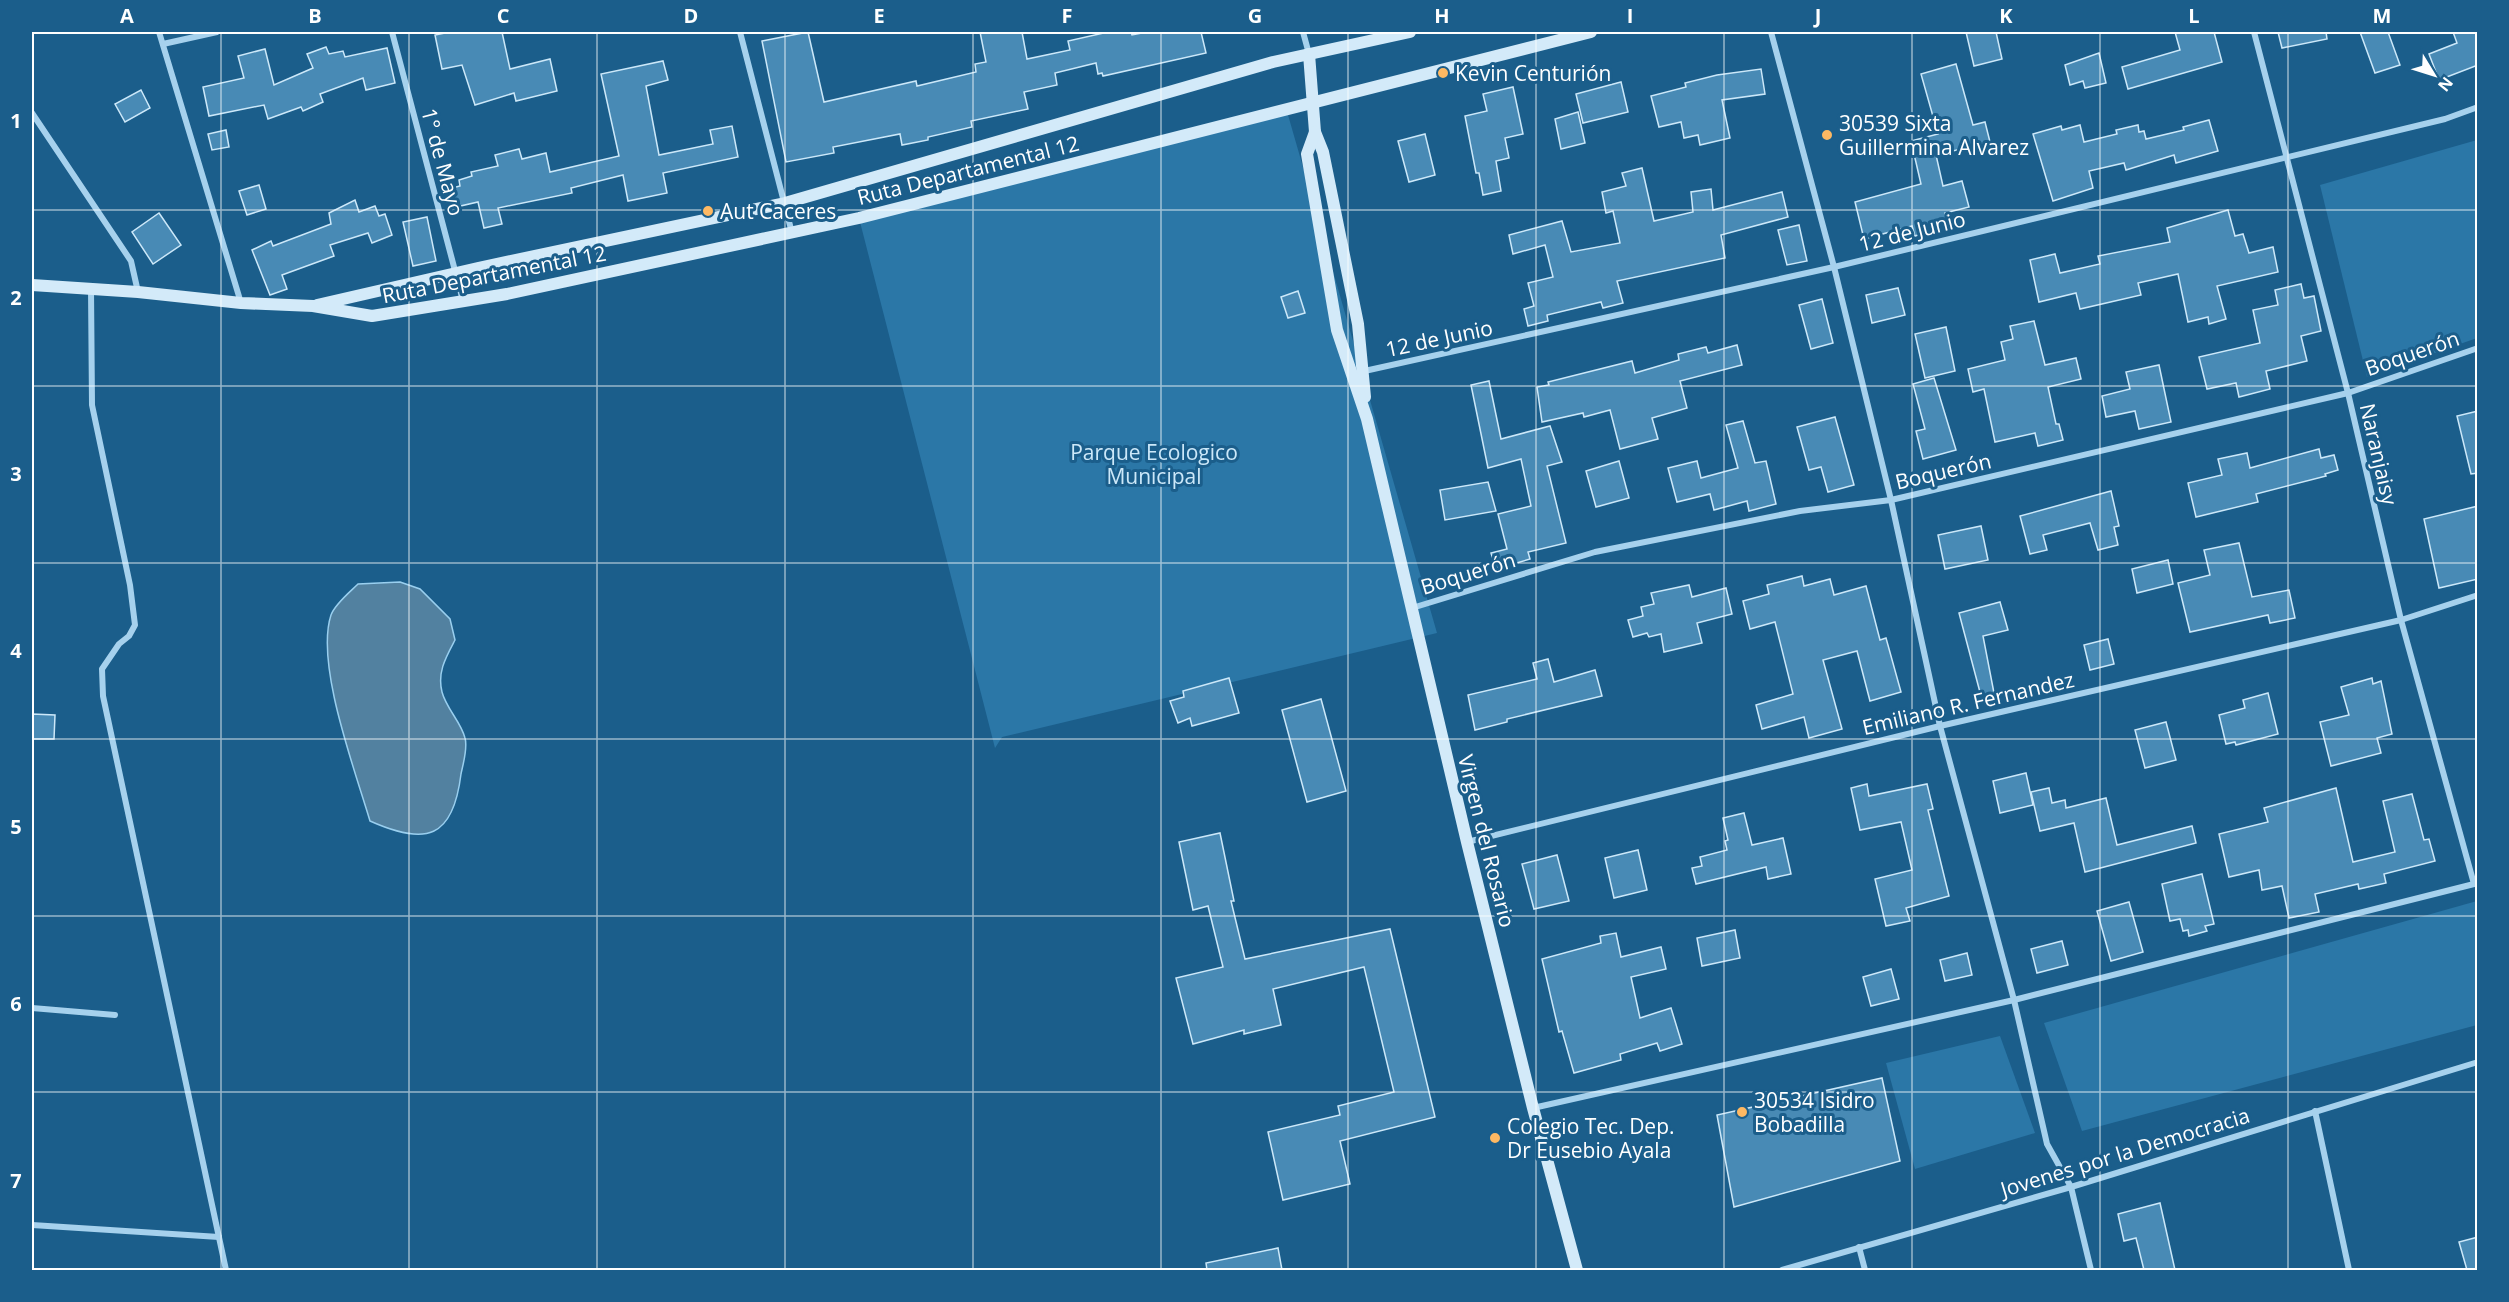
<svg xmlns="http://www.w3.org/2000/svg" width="2509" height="1302" viewBox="0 0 2509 1302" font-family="'Open Sans',sans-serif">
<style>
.green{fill:#2b77a7}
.water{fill:#5281a0;stroke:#99cfef;stroke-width:1.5}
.building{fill:#488ab5;stroke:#cce8f9;stroke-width:1.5}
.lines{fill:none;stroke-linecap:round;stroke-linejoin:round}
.street{stroke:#a6d1ed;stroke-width:6}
.secondary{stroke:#d3eaf9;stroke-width:12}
.grid{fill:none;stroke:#fff;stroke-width:1.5;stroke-opacity:0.55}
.poi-dot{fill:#feb963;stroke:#1b5e8b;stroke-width:2}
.labels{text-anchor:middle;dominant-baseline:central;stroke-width:6;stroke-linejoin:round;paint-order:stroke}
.poi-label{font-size:21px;fill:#fff;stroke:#1b5e8b;text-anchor:start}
.street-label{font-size:21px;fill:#fff;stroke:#1b5e8b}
.park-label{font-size:21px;fill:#cce8f9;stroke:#1b5e8b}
.neatline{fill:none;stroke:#fff;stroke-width:2}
.grid-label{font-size:20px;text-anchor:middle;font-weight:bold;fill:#fff}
</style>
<rect width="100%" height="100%" fill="#1b5e8b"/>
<g class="green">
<path d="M1286 108 1437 633 1002 737 995 748 859 218Z"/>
<path d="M2477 140V338L2367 377 2320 185Z"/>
<path d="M2477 901V1025L2082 1131 2044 1023Z"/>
<path d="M2000 1036 2035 1133 1915 1169 1886 1063Z"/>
</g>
<path class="water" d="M400 582 420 589 450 619 455 640C446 657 437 672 442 692 446 708 461 722 465 738 468 748 463 764 461 774 453 839 426 846 370 821 355 770 315 664 331 615 335 604 350 592 358 584Z"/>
<g class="building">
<path d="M450 32H502L510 69 550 59 557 91 516 101 514 93 475 105 462 65 442 69 435 35Z"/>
<path d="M808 32 824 102 916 81 917 86 976 72 975 64 986 62 980 32H1022L1027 59 1070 50 1068 41 1108 32H1131L1132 35 1147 32H1201L1206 53 1103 76 1102 73 1098 74 1096 63 1055 73 1057 85 1024 92 1028 109 971 121 972 127 928 137V140L902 145 900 134 833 147 834 153 786 162 762 41Z"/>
<path d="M1966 32H1996L2002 59 1974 66Z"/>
<path d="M2175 32H2214L2222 62 2128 89 2122 67 2180 50Z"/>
<path d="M2278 32H2326L2327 39 2282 48Z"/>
<path d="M2360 32H2388L2400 65 2375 73Z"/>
<path d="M2453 32H2478V65L2439 80 2429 54 2457 43Z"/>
<path d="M326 47 329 54 343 51 345 57 387 48 395 83 366 90 363 78 320 94 323 102 303 111 301 107 268 119 264 105 209 116 203 87 244 78 238 56 265 49 274 85 313 68 307 54Z"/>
<path d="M2099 53 2106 83 2085 88 2083 81 2070 85 2065 65Z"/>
<path d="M663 61 668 80 646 86 659 155 713 144 710 130 732 126 738 157 663 173 667 193 628 201 623 175 571 188 572 193 498 208 502 224 484 228 478 202 456 207 452 188 460 186 459 180 472 176 471 172 498 166 495 155 519 149 522 159 546 153 550 172 619 156 601 74Z"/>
<path d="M1956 64 1973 125 1985 122 1990 142 1936 155 1943 186 1962 181 1969 207 1945 213 1948 224 1930 229 1931 231 1915 236 1912 226 1864 239 1855 202 1921 184 1911 141 1938 134 1921 74Z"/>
<path d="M1761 69 1765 94 1722 100 1730 138 1700 145 1698 135 1684 138 1681 122 1659 127 1651 96 1686 87 1685 83 1717 75Z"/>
<path d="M1621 82 1628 112 1583 123 1576 94Z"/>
<path d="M1513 87 1523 134 1505 138 1509 158 1496 161 1501 191 1483 195 1479 173H1476L1465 116 1487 111 1483 94Z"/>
<path d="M141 90 150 108 125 122 115 104Z"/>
<path d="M1578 112 1585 143 1561 149 1555 119Z"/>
<path d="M2209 120 2218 151 2176 163 2174 155 2126 170 2124 163 2089 171 2093 188 2053 201 2033 134 2061 126 2062 130 2080 125 2084 142 2117 134 2116 130 2138 125 2139 132 2144 131 2146 139 2184 130 2183 127Z"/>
<path d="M226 130 229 147 212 150 208 134Z"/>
<path d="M1425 134 1435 175 1409 182 1398 141Z"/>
<path d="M1642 168 1654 221 1693 212 1691 192 1711 189 1713 210 1782 192 1788 217 1721 235 1725 258 1617 281 1623 303 1603 308 1601 302 1547 315 1548 321 1528 326 1524 309 1534 306 1528 283 1553 277 1545 245 1513 254 1509 235 1562 221 1571 252 1620 243 1613 211 1606 213 1602 192 1626 186 1622 173Z"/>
<path d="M259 185 266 209 247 215 239 191Z"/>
<path d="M355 200 359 212 375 206 379 216 385 214 392 235 372 243 368 233 330 245 334 256 282 275 287 289 270 295 252 250 271 241 273 246 331 224 329 213Z"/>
<path d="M2228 210 2235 236 2243 234 2249 253 2273 247 2278 272 2217 286 2226 319 2209 324 2208 317 2188 322 2178 274 2138 283 2141 295 2080 309 2076 293 2039 302 2030 260 2055 254 2060 273 2100 264 2098 256 2170 242 2167 228Z"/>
<path d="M159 213 181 245 153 264 132 232Z"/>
<path d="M427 217 436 261 413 266 403 222Z"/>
<path d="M1799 225 1807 261 1787 265 1778 230Z"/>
<path d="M2301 284 2304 298 2314 296 2321 331 2301 336 2307 361 2266 371 2270 389 2239 397 2236 383 2207 389 2199 357 2260 343 2253 310 2278 305 2275 290Z"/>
<path d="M1898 288 1905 315 1872 323 1866 295Z"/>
<path d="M1298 291 1305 313 1288 318 1281 297Z"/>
<path d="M1822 299 1833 343 1811 349 1799 305Z"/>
<path d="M2034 321 2045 365 2076 358 2081 379 2048 387 2056 424H2059L2063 440 2038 446 2035 433 1995 442 1984 389 1973 392 1968 369 2005 360 2001 342 2013 339 2010 326Z"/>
<path d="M1946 327 1955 371 1925 378 1915 334Z"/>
<path d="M1737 345 1742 365 1680 381 1687 408 1652 418 1658 439 1620 449 1610 410 1584 417 1583 413 1542 422 1537 387 1549 385 1548 382 1632 361 1635 373 1679 360 1678 354 1706 347 1708 353Z"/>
<path d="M2159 365 2171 422 2139 429 2135 411 2106 417 2102 396 2130 389 2126 372Z"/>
<path d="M1934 378 1956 450 1923 459 1916 431 1925 429 1913 384Z"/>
<path d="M1489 381 1501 439 1550 426 1562 462 1547 466 1566 543 1528 552 1530 559 1496 569 1491 553 1507 549 1498 514 1531 506 1521 459 1488 468 1471 385Z"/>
<path d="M2478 411V473L2471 474 2457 416Z"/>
<path d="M1835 417 1854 485 1828 492 1821 467 1809 470 1797 427Z"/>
<path d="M1743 421 1755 463 1766 461 1776 504 1749 511 1747 501 1714 510 1710 494 1677 502 1668 468 1697 461 1701 478 1738 468 1726 425Z"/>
<path d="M2319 449 2321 458 2334 455 2338 470 2325 474 2326 476 2256 494 2258 502 2196 517 2188 483 2222 475 2218 459 2247 453 2250 468Z"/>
<path d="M1619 461 1629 498 1596 507 1586 471Z"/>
<path d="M1488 482 1496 511 1445 520 1440 490Z"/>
<path d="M2111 491 2119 526 2114 527 2118 545 2098 550 2090 523 2043 535 2047 550 2030 554 2020 516Z"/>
<path d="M2478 506V579L2439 588 2424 519Z"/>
<path d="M1981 526 1988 560 1945 569 1938 535Z"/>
<path d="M2239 543 2252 597 2289 590 2295 618 2270 623 2268 615 2190 632 2178 583 2210 575 2204 550Z"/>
<path d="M2168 560 2173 584 2137 593 2132 569Z"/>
<path d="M1802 576 1804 586 1830 579 1834 595 1866 586 1880 640 1886 638 1901 692 1870 701 1857 651 1823 660 1842 729 1809 738 1804 717 1762 729 1756 705 1793 694 1775 622 1750 629 1743 601 1769 594 1767 585Z"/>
<path d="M1689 585 1692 597 1726 588 1732 614 1697 623 1702 643 1664 652 1661 634 1649 637 1647 633 1633 637 1628 620 1643 616 1641 607 1654 604 1651 593Z"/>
<path d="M2000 602 2008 630 1983 636 1994 693 1981 696 1959 613Z"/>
<path d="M2108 639 2114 664 2090 670 2084 645Z"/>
<path d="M1548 659 1554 682 1595 670 1602 696 1507 719V722L1475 730 1468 695 1537 679 1533 663Z"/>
<path d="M1229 678 1239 713 1192 726 1190 718 1178 723 1170 701 1184 697 1183 691Z"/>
<path d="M2372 678 2373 684 2381 681 2392 734 2377 738 2381 753 2331 766 2320 722 2349 715 2341 687Z"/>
<path d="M2268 693 2278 734 2236 745 2235 742 2226 744 2219 715 2245 708 2243 700Z"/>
<path d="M1321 699 1346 791 1307 802 1282 710Z"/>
<path d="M32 714 55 715 54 739H32Z"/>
<path d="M2166 722 2176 760 2145 768 2135 730Z"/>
<path d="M2026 773 2033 805 2000 813 1993 781Z"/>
<path d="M1867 784 1869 796 1927 784 1933 809 1928 810 1949 896 1906 908 1910 921 1886 926 1875 879 1912 870 1901 822 1860 830 1851 788Z"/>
<path d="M2049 788 2052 803 2065 800 2066 808 2106 798 2117 845 2192 826 2196 843 2085 872 2074 823 2040 831 2031 792Z"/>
<path d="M2336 788 2353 862 2395 852 2383 801 2412 794 2424 840 2429 839 2435 861 2384 874 2386 883 2359 889 2358 884 2315 894 2319 912 2289 918 2282 886 2262 890 2259 870 2229 877 2219 834 2268 822 2264 808Z"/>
<path d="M1744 813 1752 845 1783 838 1791 874 1768 879 1766 867 1696 884 1692 868 1702 866 1700 857 1727 850 1725 841 1728 840 1723 818Z"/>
<path d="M1220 833 1234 901H1231L1245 959 1390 929 1435 1117 1340 1141 1350 1184 1283 1200 1268 1132 1340 1115 1338 1106 1394 1092 1364 967 1273 989 1281 1025 1244 1034V1030L1193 1044 1176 978 1223 967 1208 906 1193 910 1179 842Z"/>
<path d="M1638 850 1647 890 1614 898 1605 858Z"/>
<path d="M1557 855 1569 901 1534 909 1522 864Z"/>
<path d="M2202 874 2214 924 2205 926 2207 931 2189 936 2188 930 2183 931 2180 919 2170 921 2162 884Z"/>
<path d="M2129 902 2143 952 2111 961 2097 911Z"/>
<path d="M1735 930 1740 958 1702 966 1697 938Z"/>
<path d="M1616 933 1621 957 1661 947 1666 969 1631 977 1640 1018 1671 1008 1682 1044 1660 1051 1657 1043 1620 1054 1621 1060 1574 1073 1562 1031 1559 1032 1542 959 1601 943 1600 936Z"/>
<path d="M2062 941 2068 965 2037 973 2031 949Z"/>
<path d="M1967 953 1972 975 1945 981 1940 960Z"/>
<path d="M1891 969 1899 999 1871 1006 1863 977Z"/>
<path d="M1882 1078 1900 1161 1734 1207 1717 1115Z"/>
<path d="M2160 1203 2175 1270H2144L2136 1238 2124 1241 2118 1214Z"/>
<path d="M2478 1237V1270H2467L2459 1242Z"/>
<path d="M1278 1248 1282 1270H1207L1206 1263Z"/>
</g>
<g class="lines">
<g class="street">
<path d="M159 32 241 303"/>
<path d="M392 32 463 301"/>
<path d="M740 32 792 233"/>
<path d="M1303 32 1309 54"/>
<path d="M1771 32 1834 267 1891 500 1940 726 2014 1000 2047 1144 2071 1187 2091 1270"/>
<path d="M2254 32 2348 393 2401 620 2474 884"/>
<path d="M163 44 217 32"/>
<path d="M32 113 131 261 138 292"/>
<path d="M91 289 92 405 130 585 135 625 129 636 119 644 102 669 103 696 226 1270"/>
<path d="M1360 372 1834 267 2445 119 2478 107"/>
<path d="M1412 608 1595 552 1800 511 1891 500 2348 393 2478 348"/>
<path d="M1467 842 1940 726 2401 620 2478 595"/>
<path d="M32 1008 115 1015"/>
<path d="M1533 1108 2014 1000 2478 883"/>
<path d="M2315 1111 2349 1270"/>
<path d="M32 1225 219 1237"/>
<path d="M1859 1247 1865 1270"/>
<path d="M1782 1270 2071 1187 2478 1062"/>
</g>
<g class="secondary">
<path d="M1309 54 1315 132 1323 152 1358 324 1365 397"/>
<path d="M1315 132 1307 154 1337 330 1367 419 1467 842 1533 1108 1577 1270"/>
<path d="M32 285 138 292 241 303 313 306 372 316 507 294 859 218 1591 32"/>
<path d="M317 305 478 268 785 203 1273 62 1410 32"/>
</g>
</g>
<path class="grid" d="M221 32V1270M409 32V1270M597 32V1270M785 32V1270M973 32V1270M1161 32V1270M1348 32V1270M1536 32V1270M1724 32V1270M1912 32V1270M2100 32V1270M2288 32V1270M32 210H2478M32 386H2478M32 563H2478M32 739H2478M32 916H2478M32 1092H2478"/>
<g class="poi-dot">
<circle cx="1443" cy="73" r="6"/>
<circle cx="1827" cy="135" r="6"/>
<circle cx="708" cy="211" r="6"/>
<circle cx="1742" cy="1112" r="6"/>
<circle cx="1495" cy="1138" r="6"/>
</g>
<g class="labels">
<g class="poi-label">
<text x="1455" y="73">Kevin Centurión</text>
<text x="1839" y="123">30539 Sixta<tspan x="1839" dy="24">Guillermina Alvarez</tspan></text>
<text x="720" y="211">Aut Caceres</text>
<text x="1754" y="1100">30534 Isidro<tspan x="1754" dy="24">Bobadilla</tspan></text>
<text x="1507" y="1126">Colegio Tec. Dep.<tspan x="1507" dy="24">Dr Eusebio Ayala</tspan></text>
</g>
<g class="street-label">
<text transform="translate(443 162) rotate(75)">1° de Mayo</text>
<text transform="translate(968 170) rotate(-14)">Ruta Departamental 12</text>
<text transform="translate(1912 231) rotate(-14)">12 de Junio</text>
<text transform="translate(494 274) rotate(-11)">Ruta Departamental 12</text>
<text transform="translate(1439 338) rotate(-12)">12 de Junio</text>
<text transform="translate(2412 353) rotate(-19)">Boquerón</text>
<text transform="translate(2379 454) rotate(77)">Naranjaisy</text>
<text transform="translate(1943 471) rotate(-13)">Boquerón</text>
<text transform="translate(1468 573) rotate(-17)">Boquerón</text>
<text transform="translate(1968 703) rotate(-13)">Emiliano R. Fernandez</text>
<text transform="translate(1487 841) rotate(76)">Virgen del Rosario</text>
<text transform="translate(2125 1152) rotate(-17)">Jovenes por la Democracia</text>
</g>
<g class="park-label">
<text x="1154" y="452">Parque Ecologico<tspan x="1154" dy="24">Municipal</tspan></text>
</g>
</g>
<rect width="2509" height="1302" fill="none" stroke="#1b5e8b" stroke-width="66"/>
<g transform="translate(2434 75) rotate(128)" stroke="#1b5e8b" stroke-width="4.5" paint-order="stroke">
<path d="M0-4.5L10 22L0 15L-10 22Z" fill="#ffffff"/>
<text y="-9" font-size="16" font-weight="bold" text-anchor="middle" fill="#ffffff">N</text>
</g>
<rect x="33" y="33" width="2443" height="1236" class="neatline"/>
<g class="grid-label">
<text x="127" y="23">A</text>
<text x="315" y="23">B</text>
<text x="503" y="23">C</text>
<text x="691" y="23">D</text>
<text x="879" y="23">E</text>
<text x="1067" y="23">F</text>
<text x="1255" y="23">G</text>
<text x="1442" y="23">H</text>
<text x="1630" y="23">I</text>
<text x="1818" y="23">J</text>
<text x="2006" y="23">K</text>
<text x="2194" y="23">L</text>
<text x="2382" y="23">M</text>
<text x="16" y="128">1</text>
<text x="16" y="305">2</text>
<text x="16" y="481">3</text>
<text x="16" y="658">4</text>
<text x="16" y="834">5</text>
<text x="16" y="1011">6</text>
<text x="16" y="1188">7</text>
</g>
</svg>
